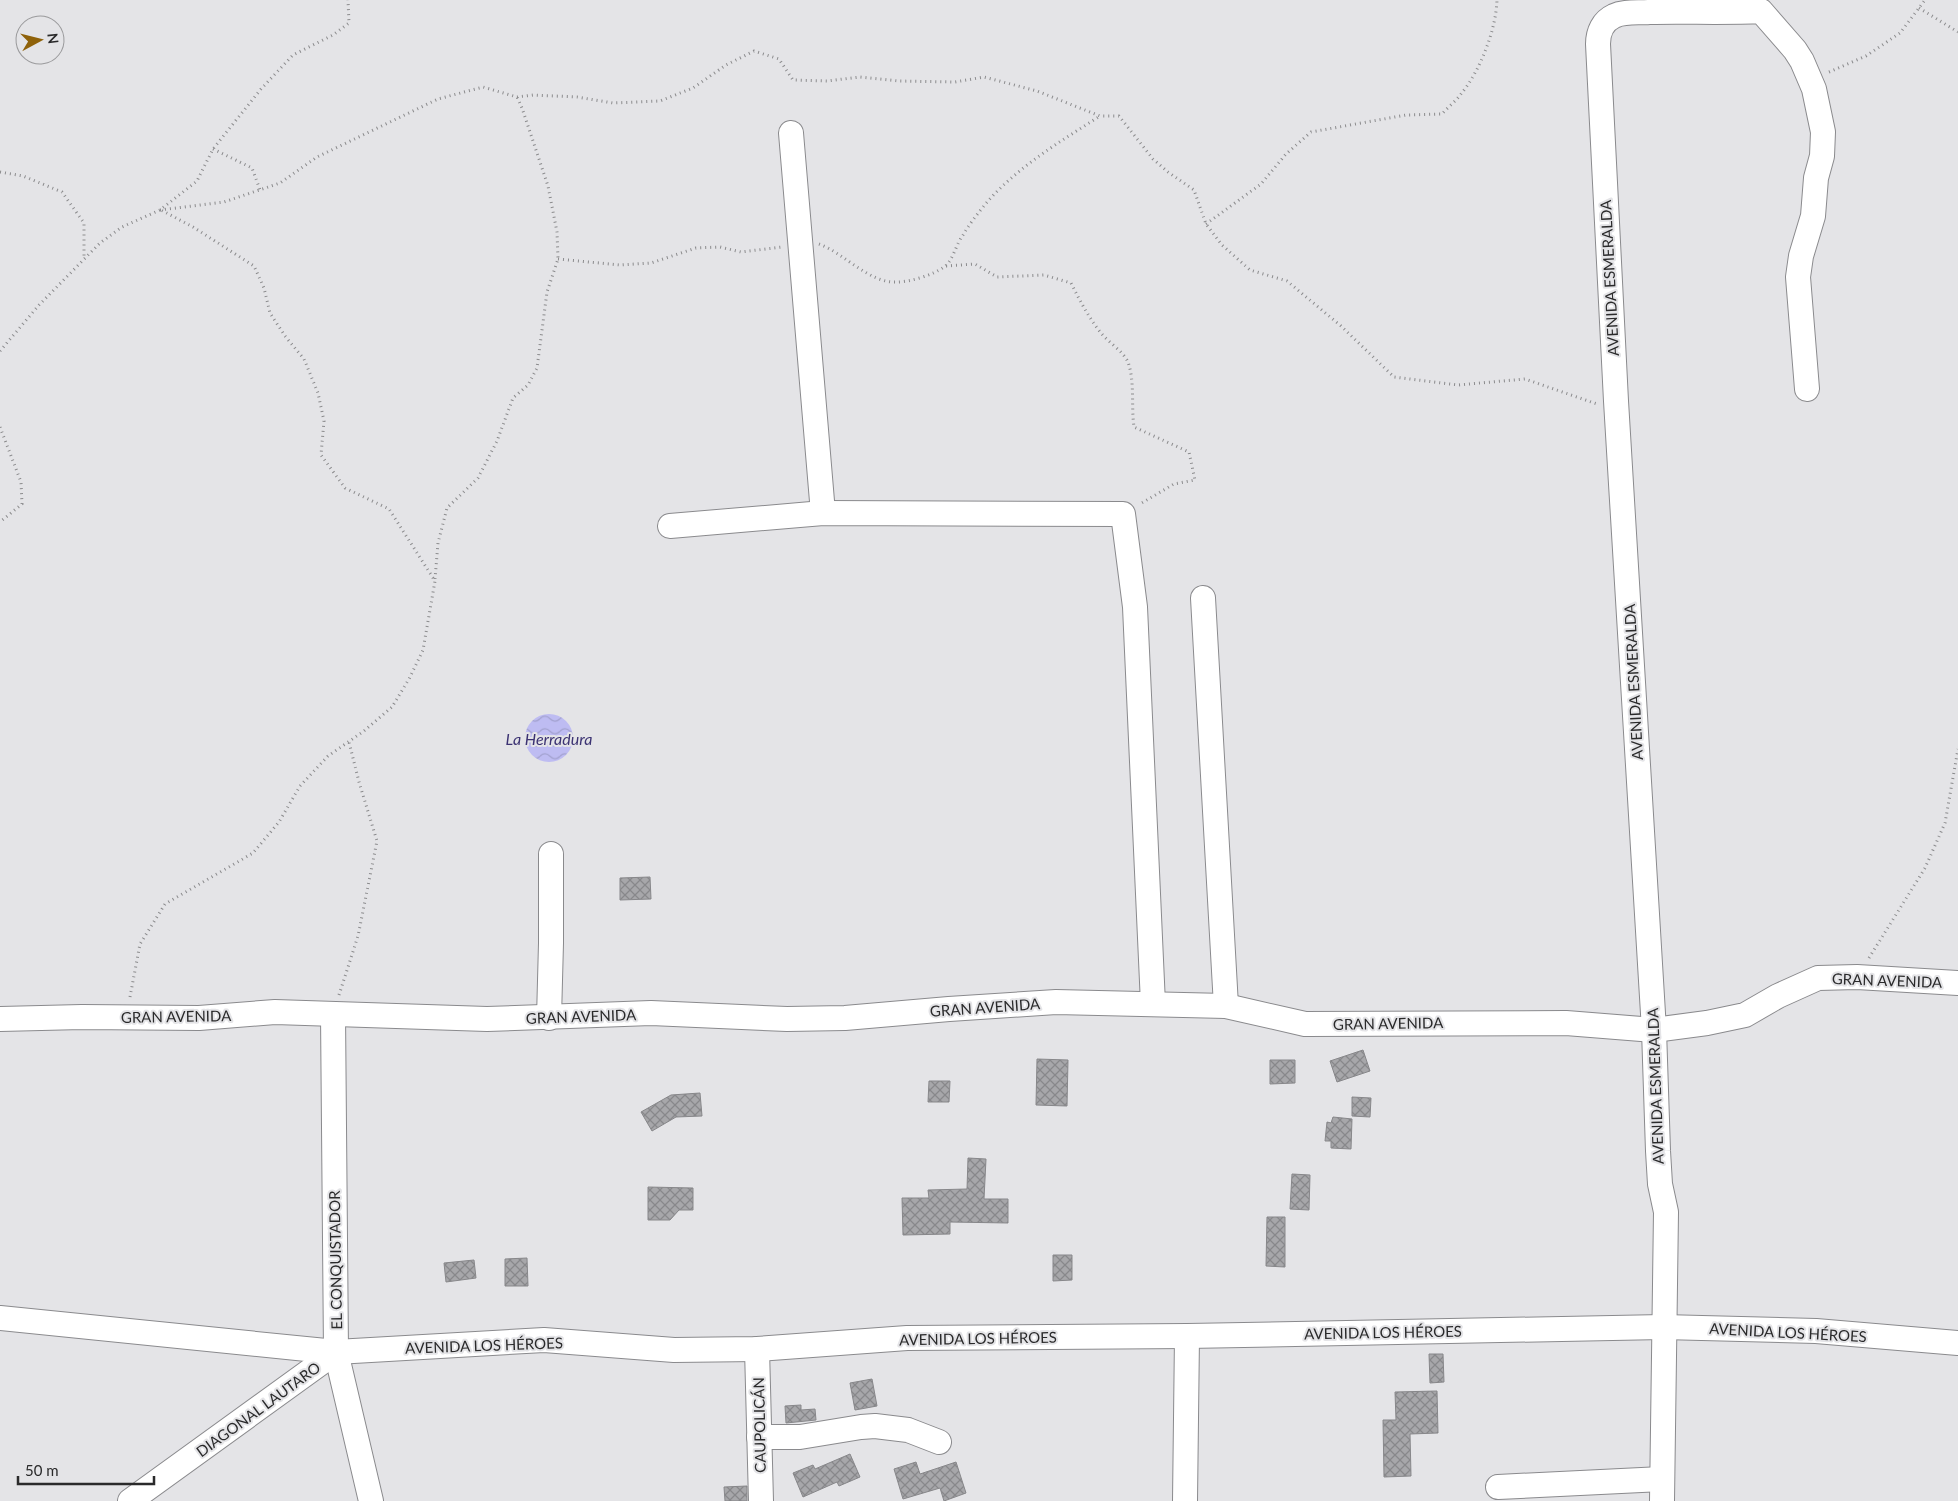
<svg xmlns="http://www.w3.org/2000/svg" width="1958" height="1501" viewBox="0 0 1958 1501" font-family="Lato,sans-serif">
<style>
.water{fill:url(#water-waves)}
.building{fill:url(#building-cross-hatch);stroke:#87878a}
.lines{fill:none;stroke-linecap:round;stroke-linejoin:round}
.minor-casing{stroke:#8a8a8d;stroke-width:26}
.path{stroke:#8b8b8d;stroke-width:3;stroke-dasharray:1 4;stroke-linecap:butt}
.minor{stroke:#fff;stroke-width:24}
.labels{text-anchor:middle;dominant-baseline:central;stroke-width:4;stroke-linejoin:round;paint-order:stroke}
.street-label{font-size:15px;fill:#2a2a2b;stroke:#e4e4e7}
.water-label{font-size:16px;font-style:italic;fill:#3c3373;stroke:#e4e4e7}
</style>
<defs>
<pattern id="water-waves" width="16" height="10" patternUnits="userSpaceOnUse" patternTransform="scale(1.25)"><rect width="16" height="10" fill="#bebcf2"/><path d="M0 5q4-4 8 0t8 0" fill="none" stroke="#a3a2d0"/></pattern>
<pattern id="building-cross-hatch" width="8" height="8" patternUnits="userSpaceOnUse" patternTransform="scale(1.25)"><rect width="8" height="8" fill="#a7a7aa"/><path d="M0 0l8 8M0 8l8-8" fill="none" stroke="#88888b"/></pattern>
</defs>
<rect width="100%" height="100%" fill="#e4e4e7"/>
<circle class="water" cx="549" cy="738" r="24"/>
<g class="building">
<path d="M650 877 651 899 620 900V878Z"/>
<path d="M1363 1050 1370 1071 1337 1082 1330 1061Z"/>
<path d="M1037 1059 1068 1060 1067 1106 1036 1105Z"/>
<path d="M1270 1060H1295V1083L1270 1084Z"/>
<path d="M929 1081H950L949 1102H928Z"/>
<path d="M700 1093 702 1116 676 1117 652 1131 641 1112 671 1095Z"/>
<path d="M1352 1097 1371 1098 1370 1117 1352 1116Z"/>
<path d="M1333 1117 1352 1119 1351 1149 1331 1148V1141H1325L1327 1122 1331 1123Z"/>
<path d="M968 1158 986 1159 984 1199H1008V1223L950 1222V1234L903 1235 902 1198H929L928 1190 967 1189Z"/>
<path d="M1292 1174 1310 1175 1309 1210 1290 1209Z"/>
<path d="M648 1187 693 1188V1210H679L670 1220H648Z"/>
<path d="M1267 1217H1285V1267L1266 1266Z"/>
<path d="M1053 1255H1072V1280L1053 1281Z"/>
<path d="M527 1258 528 1286H505V1259Z"/>
<path d="M474 1260 476 1278 446 1282 444 1263Z"/>
<path d="M1429 1354H1443L1444 1382 1430 1383Z"/>
<path d="M872 1379 877 1406 855 1410 850 1383Z"/>
<path d="M1437 1391 1438 1433 1410 1434 1411 1476 1384 1477 1383 1420H1396L1395 1392Z"/>
<path d="M801 1405V1410L815 1409 816 1420 786 1423 785 1406Z"/>
<path d="M850 1454 860 1477 839 1486 837 1482 803 1497 793 1473 813 1465 815 1469Z"/>
<path d="M916 1462 920 1474 956 1462 966 1493 944 1501 940 1488 903 1499 894 1469Z"/>
<path d="M747 1486V1501H725L724 1487Z"/>
</g>
<g class="lines">
<g class="minor-casing">
<g id="minor">
<path d="M791 133 823 513"/>
<path d="M670 526 823 513 1123 514 1135 607 1153 1004"/>
<path d="M1203 598 1226 1006"/>
<path d="M333 1014 336 1352 371 1501"/>
<path d="M549 1018 551 943V854"/>
<path d="M0 1019 82 1017 199 1018 275 1012 487 1019 651 1013 787 1019 845 1018 949 1009 1056 1002 1226 1006 1305 1024 1566 1023 1654 1030 1707 1023 1745 1015 1778 996 1818 978 1857 977 1958 983"/>
<path d="M0 1318 336 1352 544 1340 674 1350 757 1349 907 1338 1187 1336 1663 1327 1816 1331 1958 1343"/>
<path d="M757 1349 761 1501"/>
<path d="M759 1437H800L861 1427 875 1426 908 1430 939 1442"/>
<path d="M1498 1487 1662 1479"/>
<path d="M130 1501 336 1352"/>
<path d="M1185 1501 1187 1336"/>
<path d="M1662 1501 1666 1212 1660 1184 1658 1151 1654 1030 1616 401 1598 44C1598 32 1603 21 1614 16 1624 11 1638 13 1649 12 1686 11 1723 13 1761 11L1795 50 1802 61 1814 89 1823 132 1822 156 1816 178 1813 216 1801 256 1798 277 1807 389"/>
</g>
</g>
<g class="path">
<path d="M1919 8 1958 32"/>
<path d="M1829 72 1866 56 1900 33 1925 0"/>
<path d="M213 149 252 168 260 190"/>
<path d="M0 172 23 176 62 192 84 223V259"/>
<path d="M160 210 224 202 280 183 317 157 438 99 483 87 517 97 533 95 577 97 613 103 660 101 693 88 726 65 754 51 779 59 793 80 827 81 860 77 899 81 955 82 984 77 1037 91 1100 116H1119L1153 159 1168 172 1194 190 1206 224 1222 245 1250 270 1287 281 1341 326 1394 377 1458 385 1525 379 1597 404"/>
<path d="M1206 224 1261 184 1286 154 1311 132 1406 115 1442 114C1448 107 1456 101 1461 94 1480 71 1496 30 1497 0"/>
<path d="M819 244C844 253 870 284 897 282 910 282 933 275 944 267 953 261 956 244 963 235 970 223 979 212 988 201 1019 166 1061 141 1100 116"/>
<path d="M558 259 620 265 651 263 696 248 720 247 741 252 782 247"/>
<path d="M946 266 975 264 997 277 1044 275 1071 283C1080 301 1089 318 1101 333 1109 343 1123 351 1128 362 1135 382 1131 406 1134 427L1189 452 1195 480 1174 484 1140 504"/>
<path d="M0 351 39 305 100 243 122 227 160 210 197 181 213 149 261 89 293 55 333 35 349 23 348 0"/>
<path d="M0 427 21 482 22 504 0 522"/>
<path d="M435 579 438 543 447 508 478 478 497 441 513 398 528 385 537 368 547 292 558 259 557 232 548 186 522 108 517 97"/>
<path d="M1869 958 1925 868 1945 823 1958 749"/>
<path d="M339 995 358 936 377 841 359 782 349 742"/>
<path d="M130 997 140 944 165 904 253 853 279 822 300 786 328 756 364 731 392 707 409 679 423 650 435 581 389 509 345 488 321 455 324 421 318 393 304 359 285 336 270 313 264 288 254 266 193 227 161 210"/>
</g>
<use href="#minor" class="minor"/>
</g>
<g class="labels">
<g class="street-label">
<text transform="translate(1609 278) rotate(-93)">AVENIDA ESMERALDA</text>
<text transform="translate(1633 682) rotate(-93)">AVENIDA ESMERALDA</text>
<text transform="translate(1887 980) rotate(2)">GRAN AVENIDA</text>
<text transform="translate(985 1007) rotate(-4)">GRAN AVENIDA</text>
<text transform="translate(176 1016) rotate(-1)">GRAN AVENIDA</text>
<text transform="translate(581 1016) rotate(-2)">GRAN AVENIDA</text>
<text transform="translate(1388 1023) rotate(-1)">GRAN AVENIDA</text>
<text transform="translate(1655 1086) rotate(-92)">AVENIDA ESMERALDA</text>
<text transform="translate(335 1260) rotate(-91)">EL CONQUISTADOR</text>
<text transform="translate(1383 1332) rotate(-1)">AVENIDA LOS HÉROES</text>
<text transform="translate(1788 1332) rotate(3)">AVENIDA LOS HÉROES</text>
<text transform="translate(978 1338) rotate(-1)">AVENIDA LOS HÉROES</text>
<text transform="translate(484 1345) rotate(-2)">AVENIDA LOS HÉROES</text>
<text transform="translate(258 1409) rotate(-36)">DIAGONAL LAUTARO</text>
<text transform="translate(759 1425) rotate(-91)">CAUPOLICÁN</text>
</g>
<g class="water-label">
<text x="549" y="738">La Herradura</text>
</g>
</g>
<g transform="translate(40 40) rotate(83)"><circle r="24" fill="#e4e4e7" stroke="#9a9a9c"/>
<path d="M0-4L9 19L0 12L-9 19Z" fill="#8f620a"/>
<text y="-8" font-size="14" font-weight="bold" text-anchor="middle" fill="#2a2a2b">N</text>
</g>
<path d="M18 1476v8h136v-8" fill="none" stroke="#2a2a2b" stroke-width="2.5"/>
<text x="25" y="1476" font-size="15" fill="#2a2a2b" stroke="#e4e4e7" stroke-width="4" paint-order="stroke">50 m</text>
</svg>
